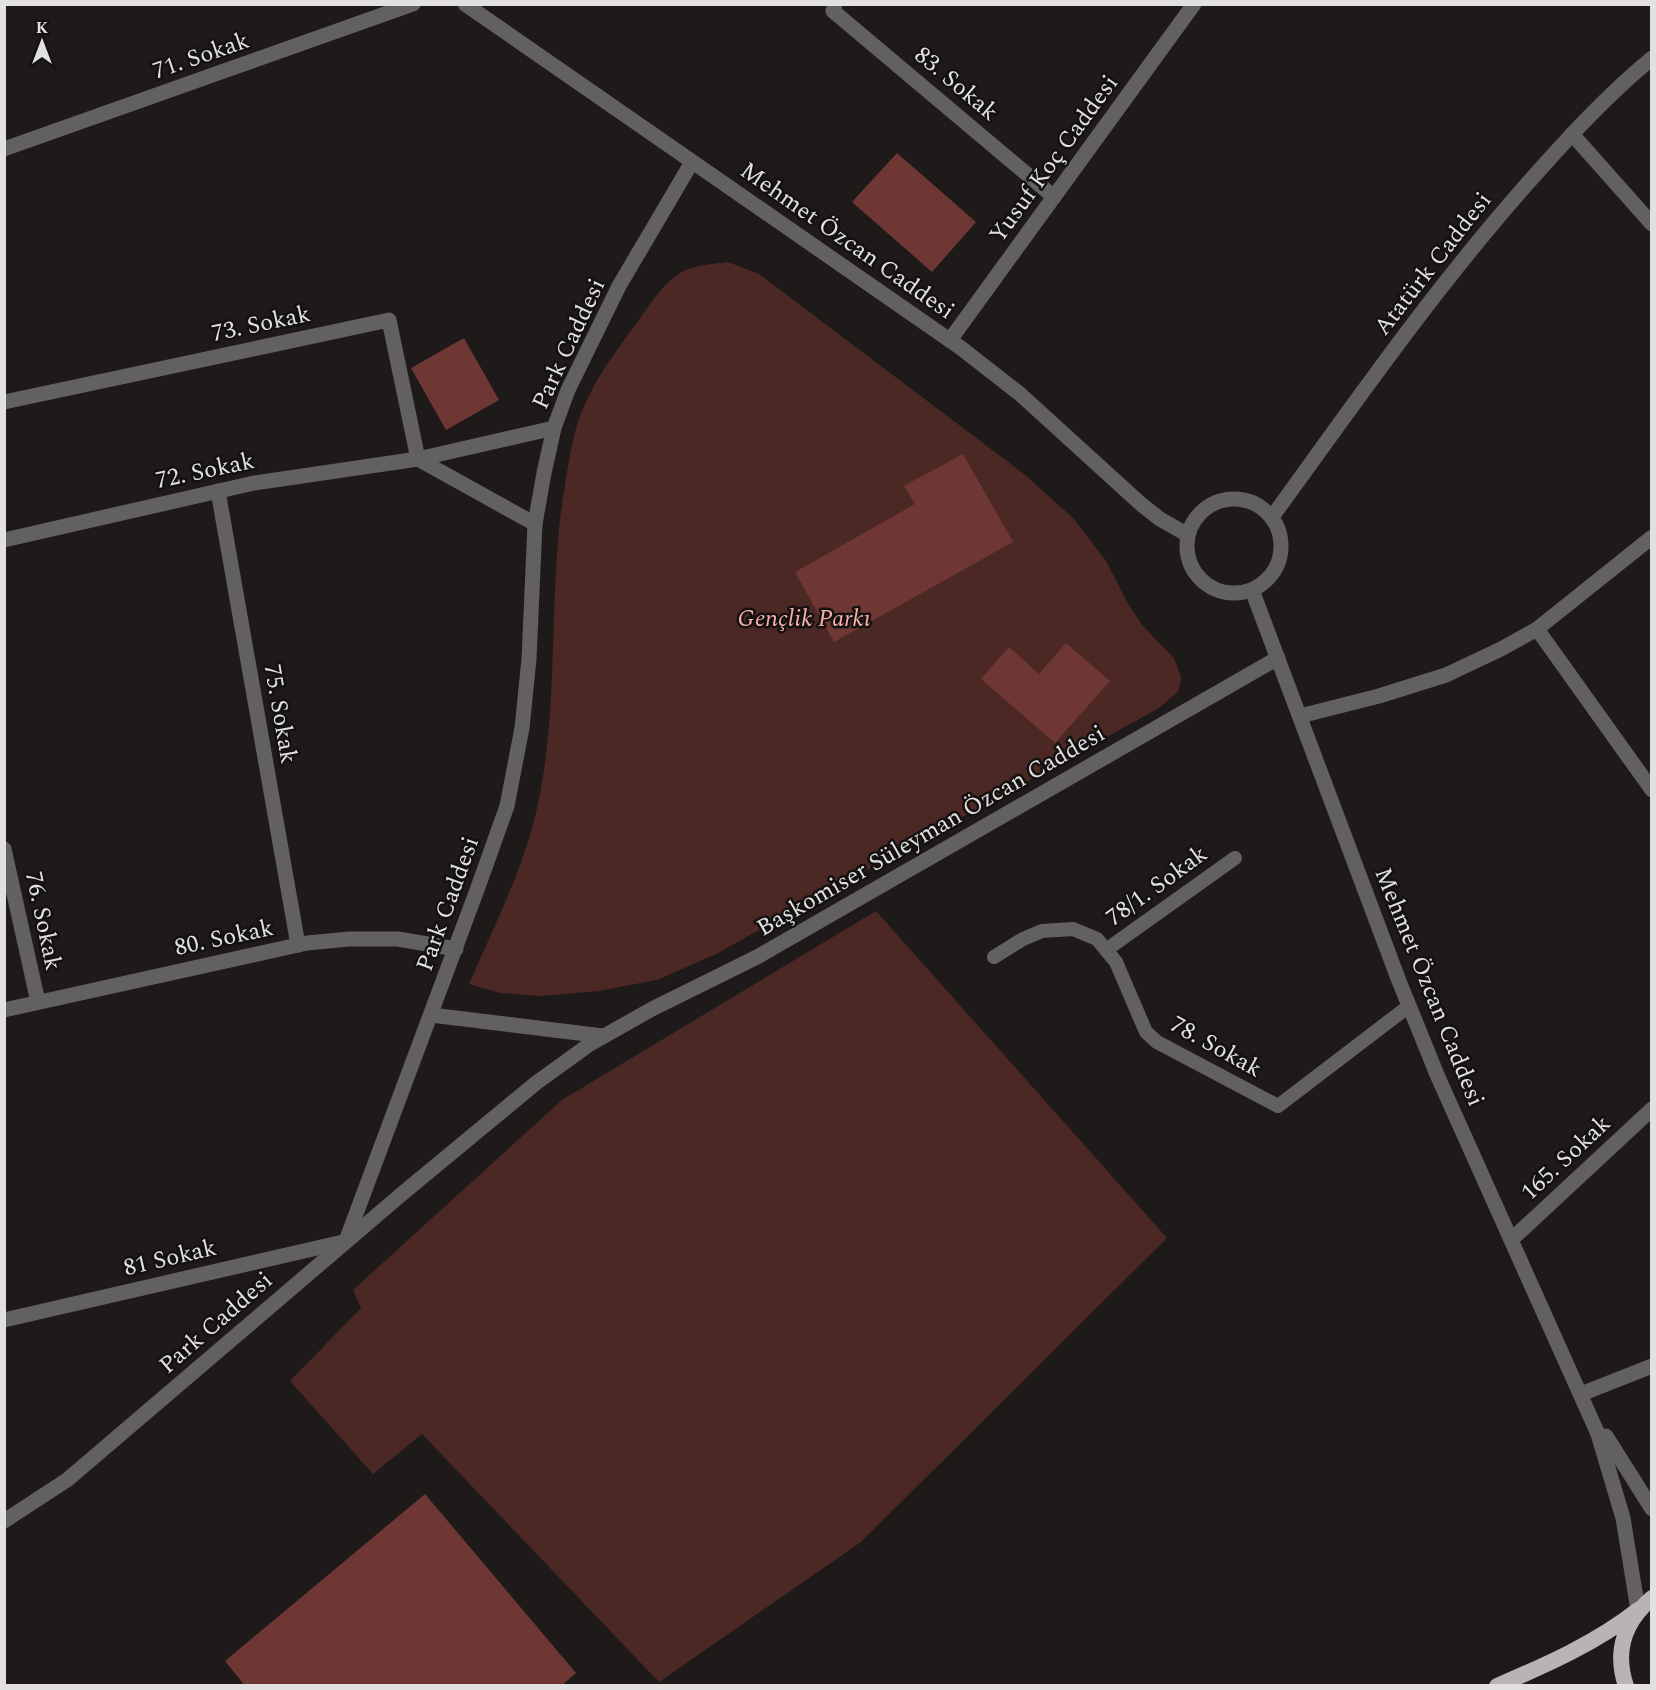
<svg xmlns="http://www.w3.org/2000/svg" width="1656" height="1690" viewBox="0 0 1656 1690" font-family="Spectral,serif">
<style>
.green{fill:#4c2825}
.building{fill:#6f3734}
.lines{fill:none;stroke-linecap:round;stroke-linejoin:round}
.service{stroke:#626060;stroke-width:14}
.minor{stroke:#626060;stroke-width:15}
.tertiary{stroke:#626060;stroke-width:15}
.trunk{stroke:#b8b4b4;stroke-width:16}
.labels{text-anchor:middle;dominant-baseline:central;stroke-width:5;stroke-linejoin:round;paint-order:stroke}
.street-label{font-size:24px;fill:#e3e0e0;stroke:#141111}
.park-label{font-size:24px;font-style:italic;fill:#fab0a9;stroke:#141111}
</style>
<rect width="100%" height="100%" fill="#1e1a1a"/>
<g class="green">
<path d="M728 262 759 274 1024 474 1074 519 1106 561 1127 602 1142 625 1174 658 1181 677 1179 691 1159 708 716 954 657 980 598 991 541 996 500 993 469 984C495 923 528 861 540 794 560 690 547 583 566 479 570 455 574 427 585 404 597 377 615 352 633 328 647 309 660 286 680 273 693 265 713 264 728 262Z"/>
<path d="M876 911 1167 1238 861 1542 659 1682 422 1434 373 1474 290 1381 361 1308 353 1290 562 1100Z"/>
</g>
<g class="building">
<path d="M897 153 976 222 932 272 852 202Z"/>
<path d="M464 338 499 400 446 430 411 368Z"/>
<path d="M963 454 1013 542 834 642 795 572 915 504 904 486Z"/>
<path d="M1066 643 1110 681 1055 743 981 679 1009 647 1039 674Z"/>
<path d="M425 1494 576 1673 561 1686H245L225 1661Z"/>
</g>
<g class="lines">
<g class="service">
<path d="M1106 950 1235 858"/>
<path d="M994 957 1023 939 1042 931 1073 929 1097 939 1116 962 1146 1032 1157 1042 1278 1106 1409 1006"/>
</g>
<g class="minor">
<path d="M835 4 833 11 1054 197"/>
<path d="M1572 134 1652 224"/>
<path d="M4 149 413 4"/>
<path d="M4 402 389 320 418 459"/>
<path d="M418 459 535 524"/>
<path d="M218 491 298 945"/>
<path d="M4 540 254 483 418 459 554 428"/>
<path d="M1537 629 1652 790"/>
<path d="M1300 716 1379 696 1446 675 1501 649 1537 629 1652 537"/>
<path d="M4 849 38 1002"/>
<path d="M4 1010 307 943 349 939H398L456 949"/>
<path d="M431 1015 603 1036"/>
<path d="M347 1238 477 890 507 806 522 728 529 659 535 524 544 473 554 428 568 390 619 286 692 162"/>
<path d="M1511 1240 1652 1109"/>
<path d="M4 1320 343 1242"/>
<path d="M1581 1394 1652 1366"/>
<path d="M4 1521 67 1480 403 1193 536 1083 590 1044 652 1009 757 957 1278 658"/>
</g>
<g class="tertiary">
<path d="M465 4 961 348 1020 394 1142 505 1160 519 1188 535"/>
<path d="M950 340 1194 4"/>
<circle cx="1234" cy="546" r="47"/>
<path d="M1272 517C1354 404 1434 289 1527 184 1566 140 1606 96 1652 58"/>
<path d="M1252 590 1399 981 1438 1077 1598 1434 1623 1518 1638 1610"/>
<path d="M1606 1436 1652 1509"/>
</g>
<g class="trunk">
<path d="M1497 1686C1546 1665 1596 1643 1638 1610"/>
<path d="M1626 1686C1614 1651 1625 1621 1652 1598"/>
</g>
</g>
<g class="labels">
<g class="street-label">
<text transform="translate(201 56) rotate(-19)">71. Sokak</text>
<text transform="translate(956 84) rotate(40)">83. Sokak</text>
<text transform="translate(1054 159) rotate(-54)">Yusuf Koç Caddesi</text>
<text transform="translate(847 241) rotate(35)">Mehmet Özcan Caddesi</text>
<text transform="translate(1433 264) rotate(-52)">Atatürk Caddesi</text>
<text transform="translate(261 324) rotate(-12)">73. Sokak</text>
<text transform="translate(569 344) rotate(-65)">Park Caddesi</text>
<text transform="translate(205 471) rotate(-12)">72. Sokak</text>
<text transform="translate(280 714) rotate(80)">75. Sokak</text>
<text transform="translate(931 831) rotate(-30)">Başkomiser Süleyman Özcan Caddesi</text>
<text transform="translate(1157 886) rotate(-36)">78/1. Sokak</text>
<text transform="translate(448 904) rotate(-70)">Park Caddesi</text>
<text transform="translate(43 921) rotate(78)">76. Sokak</text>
<text transform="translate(224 938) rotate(-12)">80. Sokak</text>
<text transform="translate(1429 987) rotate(68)">Mehmet Özcan Caddesi</text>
<text transform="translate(1216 1047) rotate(29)">78. Sokak</text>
<text transform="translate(1566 1158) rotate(-43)">165. Sokak</text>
<text transform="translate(170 1258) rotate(-13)">81 Sokak</text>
<text transform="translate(216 1323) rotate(-41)">Park Caddesi</text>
</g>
<g class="park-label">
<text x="804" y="619">Gençlik Parkı</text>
</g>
</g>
<rect width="1656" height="1690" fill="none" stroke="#e3e0e0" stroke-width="12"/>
<g transform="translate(42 42)" stroke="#141111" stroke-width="4.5" paint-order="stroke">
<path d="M0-4.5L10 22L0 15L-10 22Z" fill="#e3e0e0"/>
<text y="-9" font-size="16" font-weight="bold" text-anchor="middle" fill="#e3e0e0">K</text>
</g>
</svg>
